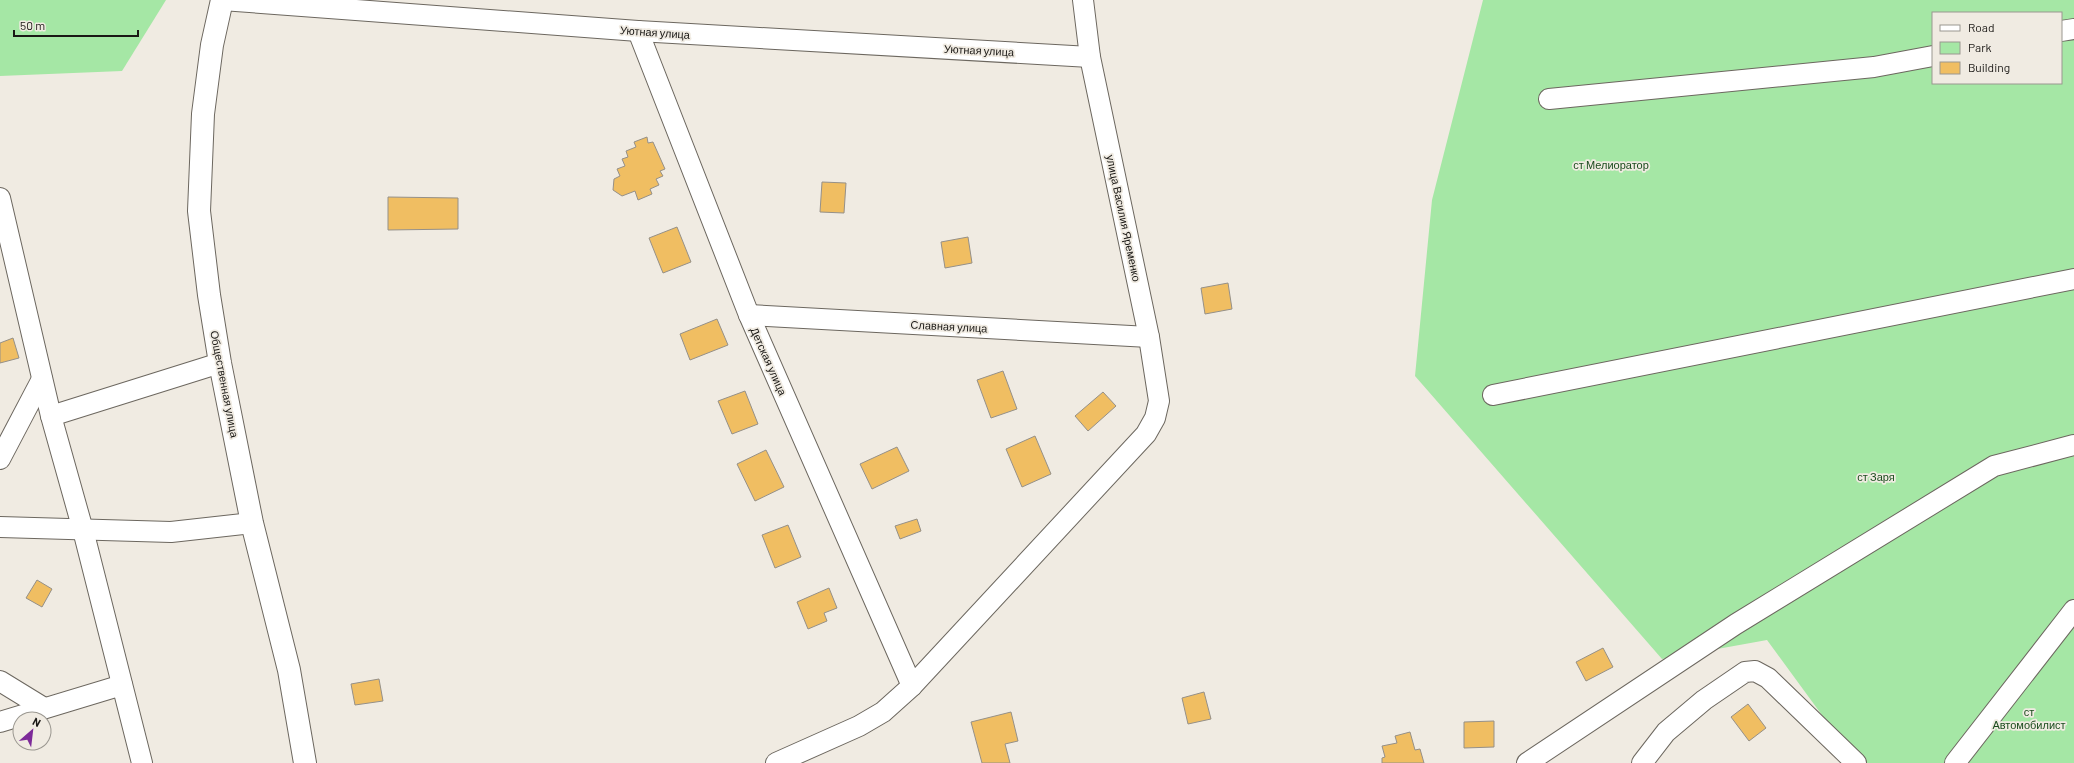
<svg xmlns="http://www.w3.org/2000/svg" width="2074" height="763" viewBox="0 0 2074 763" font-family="Barlow,sans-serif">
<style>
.green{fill:#a5e7a5;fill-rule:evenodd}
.building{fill:#f0be62;stroke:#959088}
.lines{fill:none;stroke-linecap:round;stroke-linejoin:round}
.minor-casing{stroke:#6c675f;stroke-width:22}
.major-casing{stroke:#6c675f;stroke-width:24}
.minor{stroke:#fff;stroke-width:20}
.major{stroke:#fff;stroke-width:22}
.labels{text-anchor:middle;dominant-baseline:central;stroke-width:3.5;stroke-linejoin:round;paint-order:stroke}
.street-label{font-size:11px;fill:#1a1815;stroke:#f0ebe2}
.park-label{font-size:11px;fill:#1b4c1e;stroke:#f0ebe2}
</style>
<rect width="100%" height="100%" fill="#f0ebe2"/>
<g class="green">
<path d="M0 0H166L122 71 0 76Z"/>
<path d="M1483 0H2074V763H1857L1767 640 1662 659 1415 376 1432 200ZM1933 13H2061V83H1933Z"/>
</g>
<g class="building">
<path d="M647 137 648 143 653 142 665 169 660 171 663 176 656 179 659 185 650 189 652 194 638 200 635 191 622 196 613 190 614 179 620 176 617 169 625 166 622 159 628 157 626 151 636 147 634 142Z"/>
<path d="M822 182 846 183 844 213 820 212Z"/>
<path d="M388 197 458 198V229L388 230Z"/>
<path d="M677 227 691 262 663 273 649 238Z"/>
<path d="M968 237 972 263 945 268 941 242Z"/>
<path d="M1228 283 1232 309 1205 314 1201 288Z"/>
<path d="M717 319 728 345 690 360 680 334Z"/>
<path d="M13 338 19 358 0 363V343Z"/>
<path d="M1003 371 1017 409 991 418 977 380Z"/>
<path d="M745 391 758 424 732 434 718 401Z"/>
<path d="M1103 392 1116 406 1088 431 1075 416Z"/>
<path d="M1035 436 1051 474 1022 487 1006 449Z"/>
<path d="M897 447 909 471 872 489 860 464Z"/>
<path d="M766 450 784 487 755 501 737 464Z"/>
<path d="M917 519 921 531 900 539 895 526Z"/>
<path d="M788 525 801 557 775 568 762 535Z"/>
<path d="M37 580 52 589 42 607 26 598Z"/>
<path d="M829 588 837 608 824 613 827 621 808 629 797 602Z"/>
<path d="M1603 648 1613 667 1586 681 1576 662Z"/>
<path d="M379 679 383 701 355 705 351 684Z"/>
<path d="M1204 692 1211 719 1188 724 1182 698Z"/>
<path d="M1748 704 1766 728 1749 741 1731 717Z"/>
<path d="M1011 712 1018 741 1005 744 1010 763H982L971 722Z"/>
<path d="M1494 721V747L1464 748V722Z"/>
<path d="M1410 732 1415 750 1420 749 1424 763H1382V758L1385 757 1382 746 1397 743 1395 736Z"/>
</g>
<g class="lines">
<g class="minor-casing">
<g id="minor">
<path d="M222 0 638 31 1090 57"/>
<path d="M638 31 749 315 912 686"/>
<path d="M2061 31 2074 29"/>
<path d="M1549 99 1874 67 1933 56"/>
<path d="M0 198 51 416 83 530 142 763"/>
<path d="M749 315 1149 337"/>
<path d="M1493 395 2074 279"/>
<path d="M51 416 220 363"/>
<path d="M0 459 42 379"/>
<path d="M0 527 171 532 252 523"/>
<path d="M0 681 44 708"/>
<path d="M0 722 122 685"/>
<path d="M776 763 859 726 883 712 912 686 1146 434 1155 418 1159 401 1149 337 1090 57 1083 0"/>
<path d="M1527 763 1736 624 1994 466 2074 445"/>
<path d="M1642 763 1666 732 1704 700 1745 672 1755 671 1768 678 1856 763"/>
<path d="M1955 763 2074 610"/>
</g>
</g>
<g class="major-casing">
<path id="major" d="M222 0 212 45 203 114 199 211 209 295 220 363 252 523 289 670 305 763"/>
</g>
<use href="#minor" class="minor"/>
<use href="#major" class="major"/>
</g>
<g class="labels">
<g class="street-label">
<text transform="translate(655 32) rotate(4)">Уютная улица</text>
<text transform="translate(979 50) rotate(3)">Уютная улица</text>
<text transform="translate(1124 218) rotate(78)">улица Василия Яременко</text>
<text transform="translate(949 326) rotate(3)">Славная улица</text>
<text transform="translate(769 361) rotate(66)">Детская улица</text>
<text transform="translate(225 384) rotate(79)">Общественная улица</text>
</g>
<g class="park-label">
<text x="1611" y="164">ст Мелиоратор</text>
<text x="1876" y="476">ст Заря</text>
<text x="2029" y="711">ст<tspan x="2029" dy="13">Автомобилист</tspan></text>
</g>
</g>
<rect x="1932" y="12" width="130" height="72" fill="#f0ebe2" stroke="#9a9790"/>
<rect x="1940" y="25" width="20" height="6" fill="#ffffff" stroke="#9a9790"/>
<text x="1968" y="32" font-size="12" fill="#1a1815">Road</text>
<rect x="1940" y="42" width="20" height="12" fill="#a5e7a5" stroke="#9a9790"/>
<text x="1968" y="52" font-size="12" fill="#1a1815">Park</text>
<rect x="1940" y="62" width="20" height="12" fill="#f0be62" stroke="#9a9790"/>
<text x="1968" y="72" font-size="12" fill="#1a1815">Building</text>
<g transform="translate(32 731) rotate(28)"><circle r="19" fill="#f0ebe2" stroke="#9a9790"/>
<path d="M0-3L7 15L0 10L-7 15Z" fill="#7d2a99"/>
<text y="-6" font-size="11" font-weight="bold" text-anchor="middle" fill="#1a1815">N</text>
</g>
<path d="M14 30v6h124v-6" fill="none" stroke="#1a1815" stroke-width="2"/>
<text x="20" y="30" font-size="12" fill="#1a1815" stroke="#f0ebe2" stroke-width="3" paint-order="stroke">50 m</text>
</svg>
